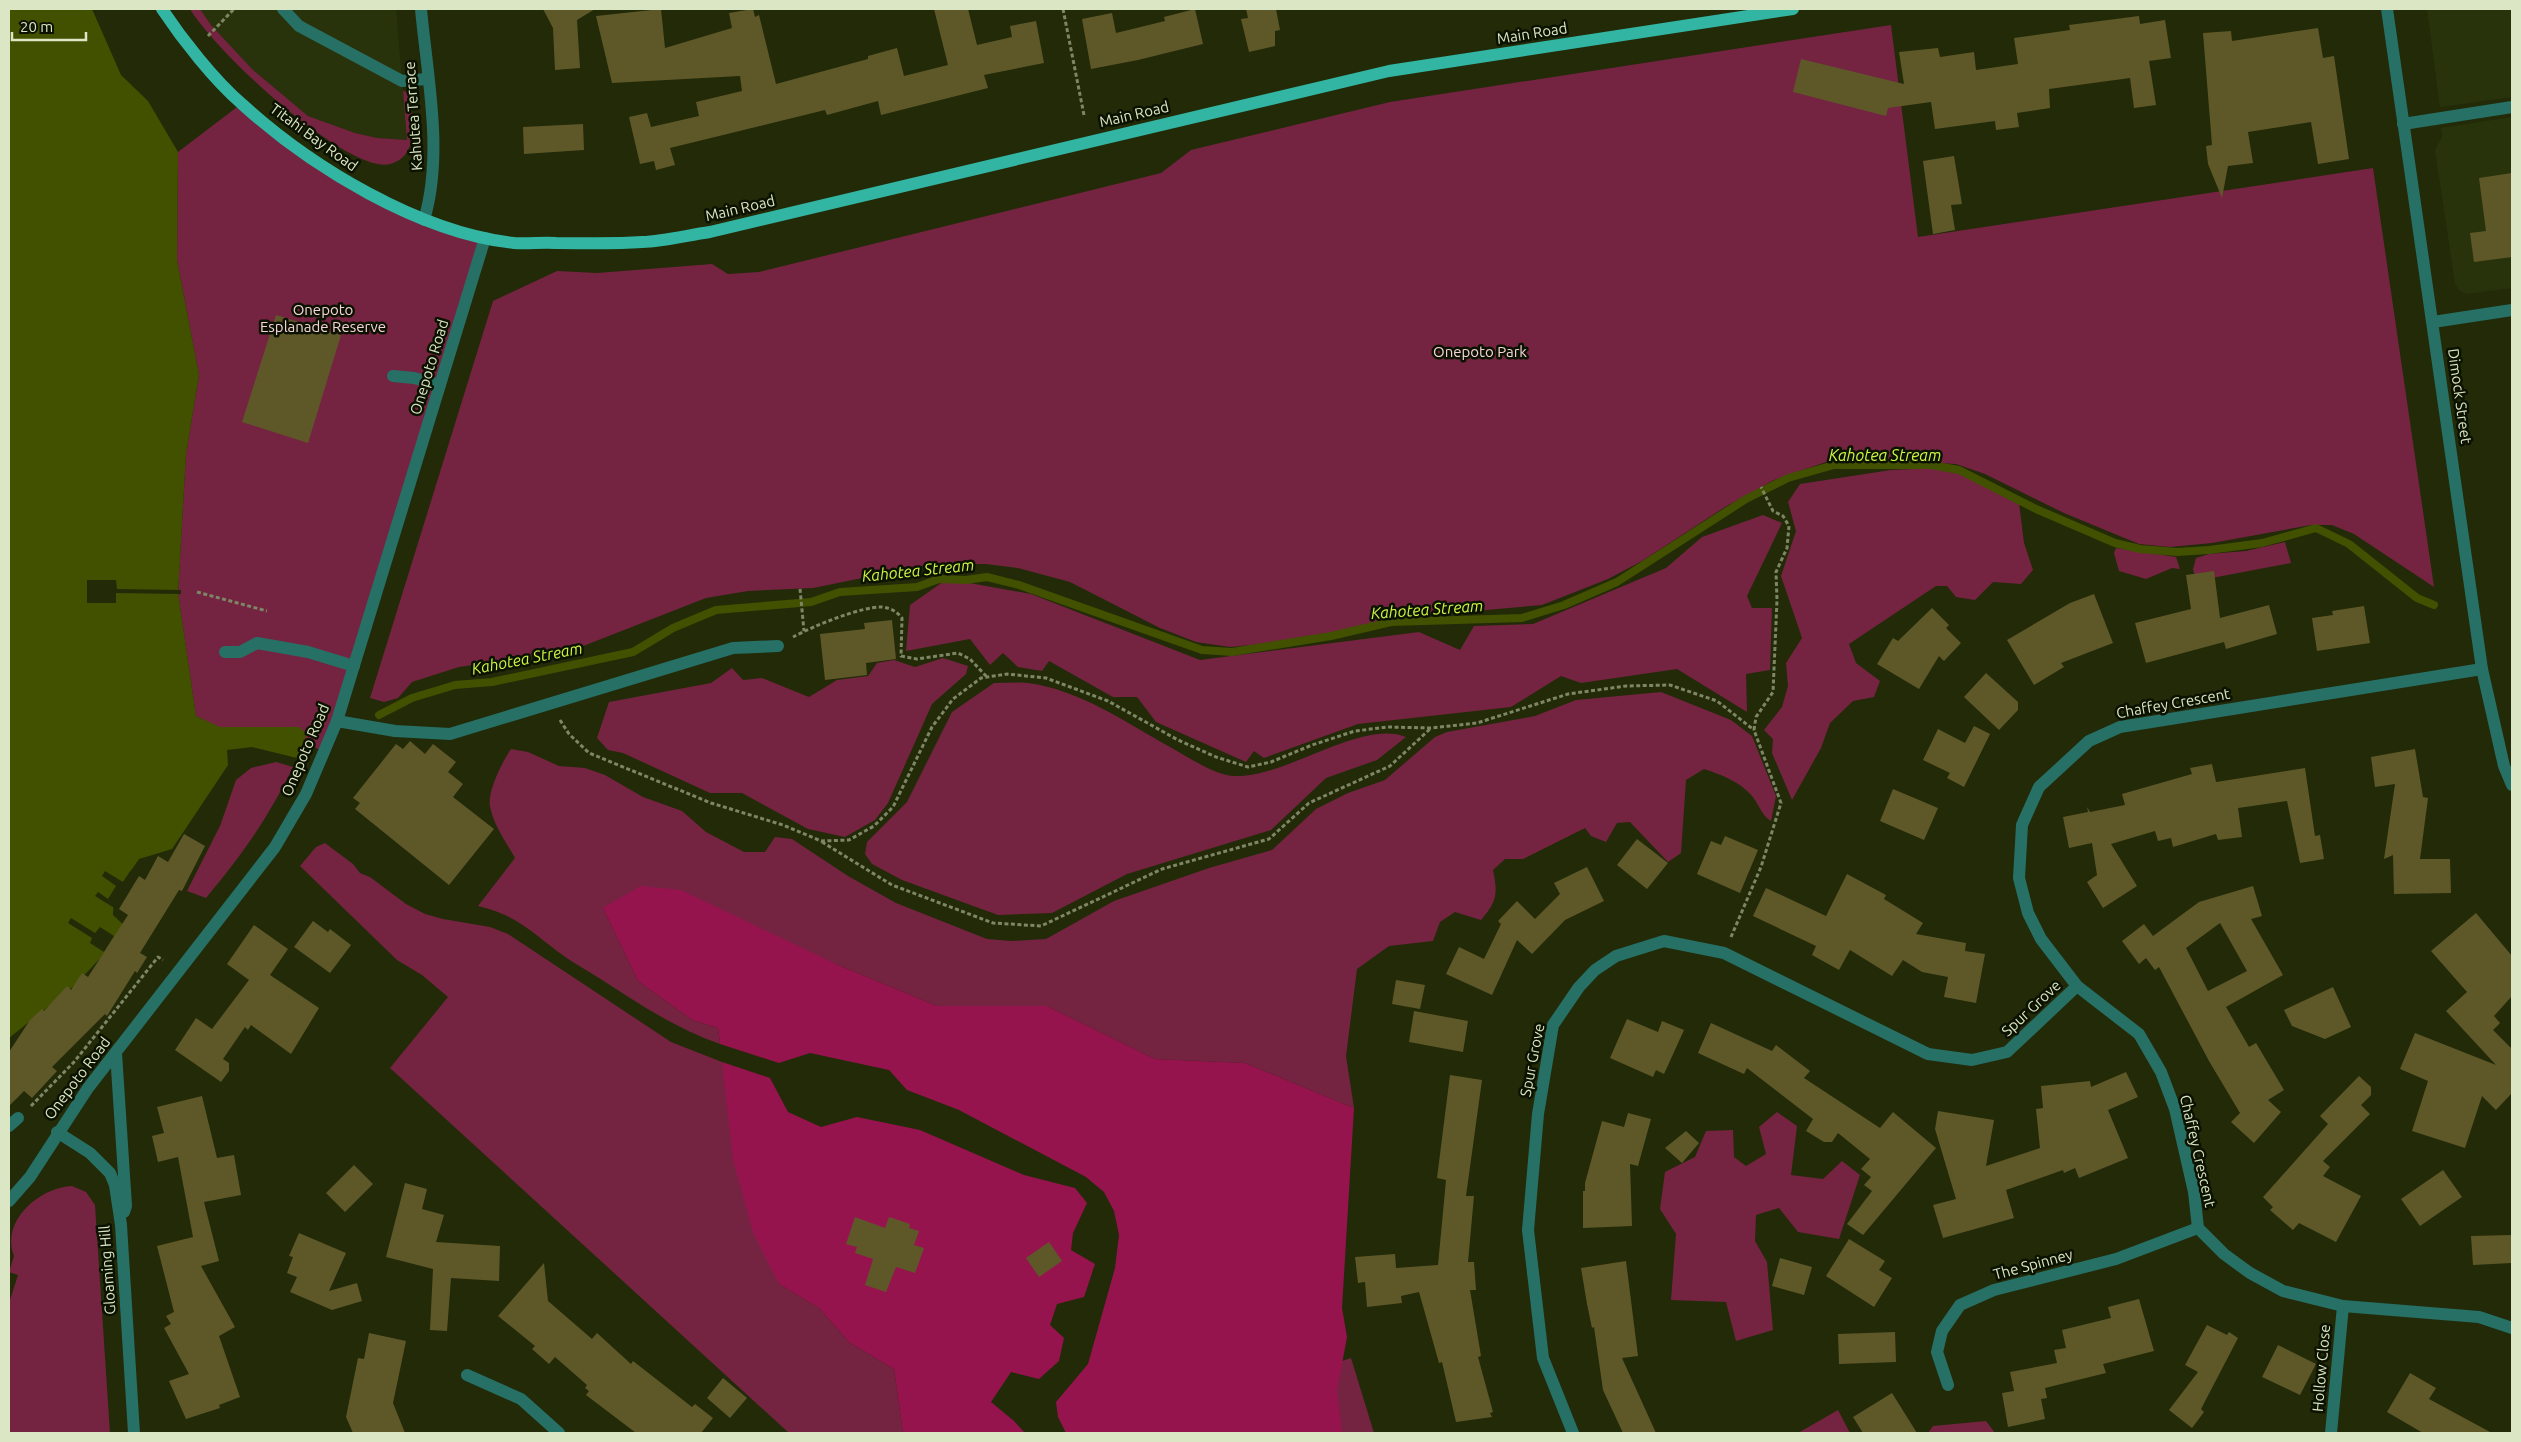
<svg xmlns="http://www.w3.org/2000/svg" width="2521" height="1442" viewBox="0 0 2521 1442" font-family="Ubuntu,sans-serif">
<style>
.built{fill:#29330b}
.green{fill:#742441}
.forest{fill:#96144d}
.water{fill:#425100}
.pier{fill:#222a08}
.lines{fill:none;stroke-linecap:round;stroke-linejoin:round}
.stream{stroke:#425100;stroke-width:8}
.building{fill:#5e5829;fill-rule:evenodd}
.path{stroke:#7d8665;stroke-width:3;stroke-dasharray:4 2.5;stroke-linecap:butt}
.minor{stroke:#267065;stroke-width:12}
.major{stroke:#32b5a2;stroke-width:12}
.labels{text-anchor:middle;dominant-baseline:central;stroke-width:5;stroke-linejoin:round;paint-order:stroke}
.street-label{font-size:15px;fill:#dbe6c5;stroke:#0c1200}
.park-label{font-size:15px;fill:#f5d3db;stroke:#0c1200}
.water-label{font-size:16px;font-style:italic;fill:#cef445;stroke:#0c1200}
</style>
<rect width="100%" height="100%" fill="#222a08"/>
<g class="built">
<path d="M200 9H396L407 140 377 138 355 133 308 116 253 70 211 25Z"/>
<path d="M2427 9H2512V97L2440 107Z"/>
<path d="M2512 117V288L2467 294 2459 290 2455 283 2435 150 2442 137 2441 128Z"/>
</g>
<g class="green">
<path d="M190 9H200L211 25 253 70 308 116 355 133 377 138 407 140 403 91 409 92C410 108 417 133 409 148 404 160 391 167 378 164 328 155 216 52 190 9Z"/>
<path d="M1891 25 1918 237 2373 168 2434 587 2354 534 2332 525H2311L2212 543 2170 547 2139 544 2064 513 1985 474 1956 464 1854 458 1829 461 1774 480 1725 507 1642 561 1608 579 1542 605 1395 618 1302 640 1230 647 1196 642 1160 628 1070 582 1018 568 986 564H931L813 588 748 591 706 598 573 650 459 667 412 682 398 698 384 702 370 698 493 301 557 271 597 273 712 264 728 274 759 272 1161 173 1191 150 1390 102Z"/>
<path d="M241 104 351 184 485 238 325 753 304 741 226 731 196 716 178 593 186 454 199 375 177 260 178 152Z"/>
<path d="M1938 468 1959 473 2019 503 2024 543 2033 570 2021 584 1993 582 1975 600 1956 597 1947 586H1936L1849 644 1856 663 1880 681 1874 697 1853 701 1830 723 1821 748 1792 800 1772 753 1773 739 1764 730 1782 707 1788 686 1786 663 1802 638 1781 576 1796 531 1788 502 1800 484 1891 470Z"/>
<path d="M1763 515 1782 523 1747 596 1752 608H1772L1770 670 1746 674 1747 712 1677 669 1581 683 1561 676 1511 707 1358 724 1264 758 1254 751 1246 762 1156 722 1137 697H1113L1049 661 1042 671 1018 667 1003 653 990 665 970 639 906 651 910 605 947 579 1031 594 1200 660 1419 632 1460 650 1474 626 1533 624 1666 568 1702 537Z"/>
<path d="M2285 542 2291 563 2196 581 2193 569 2196 558 2209 554 2246 551Z"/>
<path d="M2116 548 2176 557 2180 569 2172 568 2146 579 2119 571 2114 553Z"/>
<path d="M943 658 968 666 966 674 932 704 888 803 875 820 845 837 808 829 742 793H710L623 753 608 750 597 738 609 702 711 683 732 668 743 680 762 678 809 697 837 680 868 676 877 663 894 660 915 667Z"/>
<path d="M994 683C1005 683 1017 682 1028 683 1080 690 1125 722 1170 747 1187 756 1215 776 1235 776 1286 778 1361 719 1406 737L1377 760 1326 778 1271 830 1127 874 1052 913 998 915 902 880 872 864 865 854 867 842 907 802 952 712Z"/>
<path d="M1661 692 1731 720 1752 736 1776 796 1771 821C1761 815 1759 804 1752 796 1739 781 1722 775 1704 769L1686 780 1681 853 1668 862 1630 822 1617 823 1606 842 1591 836 1585 828 1523 859H1505L1493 870C1498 894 1497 901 1481 920L1455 912 1440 922 1433 941 1389 946 1357 969 1346 1056 1354 1108 1245 1063 1155 1059 1047 1006H937L836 964 603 908 638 981 692 1020 718 1028 720 1044C675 1028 639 1004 599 978 585 969 570 961 557 951 528 929 515 915 478 906L515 858C506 842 493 824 490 806 487 792 503 760 511 749L528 752 559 766 585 768 605 775 643 797 682 811 706 832 744 852H765L775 837 792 839 848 876 896 903 987 939 1012 941 1046 939 1114 901 1209 868 1272 850 1316 809 1348 793 1385 780 1435 737 1447 732 1535 716 1576 700Z"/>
<path d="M276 762 293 767C268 818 243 854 206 898L187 891 220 826 236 780 251 768Z"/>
<path d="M325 843 353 864 360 873 370 877 406 904 425 914 443 919 490 927 508 934 671 1042 722 1062 779 1284 819 1308 850 1343 894 1369 903 1433H789L390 1068 448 997 422 975 397 960 300 866 316 847Z"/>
<path d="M1777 1112 1797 1126 1791 1175 1823 1179 1842 1161 1860 1175 1839 1239 1798 1232 1779 1208 1756 1215 1755 1241 1767 1262 1773 1330 1736 1341 1726 1302 1671 1300 1676 1234 1660 1209 1665 1172 1695 1157 1706 1131 1733 1130 1734 1157 1746 1166 1766 1154 1759 1127Z"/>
<path d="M72 1186 86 1192 95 1205 110 1433H9V1303L18 1275 9 1272 14 1256C0 1221 40 1187 72 1186Z"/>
<path d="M1351 1358 1374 1433H1279L1280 1382Z"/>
<path d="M1838 1410 1850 1433H1798Z"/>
<path d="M1986 1421 1995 1433H1928L1933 1426Z"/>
</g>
<g class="forest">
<path d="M641 886 681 890 836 964 937 1006H1047L1155 1059 1245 1063 1354 1108 1342 1308 1347 1337 1337 1391 1342 1433H1066L1058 1417 1056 1402 1088 1364 1115 1268 1119 1235 1114 1211 1104 1192 1086 1177 959 1110 907 1090 889 1070 810 1053 779 1063 720 1044 718 1028 692 1020 638 981 603 908Z"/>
<path d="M722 1062 770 1078 788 1112 821 1127 857 1117 920 1130 1024 1175 1075 1188 1087 1203 1073 1233 1071 1250 1095 1264 1084 1297 1057 1304 1050 1325 1064 1338 1059 1361 1039 1379 1011 1372 991 1402 1014 1421 1025 1433H903L894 1369 850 1343 819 1308 779 1284 753 1232 733 1160Z"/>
</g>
<path class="water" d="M9 9H92L121 75 148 101 178 152 177 260 199 375 186 454 178 593 196 716 220 727H299L307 734 297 758 252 747 227 750 228 765 172 849 139 859 114 895 113 915 128 929 74 986 9 1038Z"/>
<g class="pier">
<path d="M87 580H116L117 589 181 590V594L116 593V603H87Z"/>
<path d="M131 870 133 872 117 896 116 909 95 896 98 892 108 899 116 886 102 876 105 871 123 882Z"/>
<path d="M71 918 95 933 100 927 114 936 104 952 90 943 92 938 68 923Z"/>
</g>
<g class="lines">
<path class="stream" d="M379 715 412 698 455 685 492 682 633 652 673 628 716 610 811 602 840 592 917 587 939 579 966 580 987 577 1019 585 1202 650 1232 652 1331 636 1391 622 1522 618 1564 605 1617 582 1746 499 1788 478 1834 465H1931L1959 470 2036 509 2115 543 2140 549 2177 552 2209 550 2262 543 2316 528 2349 544 2417 598 2434 605"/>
</g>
<g class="building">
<path d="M543 9H595L577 20 580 68 555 70 553 28Z"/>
<path d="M661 9 665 48 732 28 729 13 753 9 755 17 759 15 776 84 868 59V56L897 48 904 76 948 65 934 9H968L977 45 1012 37 1010 26 1036 21 1044 63 984 75 988 88 881 115 878 101 827 115 825 110 670 148 675 165 656 170 654 161 640 164 629 117 647 113 651 127 699 116 696 102 742 91 740 76 612 83 596 16Z"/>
<path d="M1195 9 1203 44 1138 60 1091 69 1082 19 1112 13 1116 33 1165 21 1164 17Z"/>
<path d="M1246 9H1276L1280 30 1275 31V46L1249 52 1241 19 1248 18Z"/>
<path d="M2139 16 2140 24 2165 20 2171 58 2149 61 2156 105 2134 108 2130 78 2049 89 2050 108 2017 113 2019 127 1996 130 1995 121 1935 129 1931 102 1888 108 1886 116 1793 92 1801 59 1904 84 1899 52 1938 48 1940 57 1974 52 1976 70 2018 64 2014 38 2070 30 2069 25Z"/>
<path d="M2318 28 2323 58 2334 56 2349 159 2318 164 2311 122 2248 132 2253 163 2228 166 2222 198 2208 164 2206 146 2212 145 2203 33 2231 31 2232 41Z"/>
<path d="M583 124 584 150 524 154 523 127Z"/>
<path d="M1954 156 1962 204 1951 205 1955 230 1933 234 1923 161Z"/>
<path d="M2512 173V257L2474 262 2470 233 2486 231 2479 178Z"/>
<path d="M276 315 341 335 308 443 242 422Z"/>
<path d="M2214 571 2220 618 2269 605 2277 634 2226 649 2224 642 2146 663 2135 623 2191 609 2186 575Z"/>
<path d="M2094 594 2113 643 2061 663 2064 667 2034 685 2007 640 2070 603Z"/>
<path d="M2364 606 2370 643 2317 651 2312 618 2333 615 2332 611Z"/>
<path d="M1932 608 1949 625 1946 628 1961 643 1944 661 1939 656 1919 689 1877 664 1893 638 1898 641Z"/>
<path d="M892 620 896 659 866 663 867 675 825 680 820 634 865 629 864 623Z"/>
<path d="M1986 673 2018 702V710L1999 730 1964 697Z"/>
<path d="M1974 726 1990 734 1964 787 1947 778 1950 773 1923 760 1938 729 1965 743Z"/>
<path d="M410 741 425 754 433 744 456 762 448 772 463 784 453 797 494 829 449 885 355 809 360 803 353 798 396 744 403 749Z"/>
<path d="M2415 749 2423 797 2428 798 2420 859H2450L2451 893 2394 894 2393 855 2384 859 2395 784 2375 787 2371 757Z"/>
<path d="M2212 764 2216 782 2305 768 2315 836 2320 835 2324 859 2300 863 2287 801 2238 808 2242 837 2218 840 2216 834 2173 847 2171 838 2158 841 2155 831 2111 844 2137 886 2103 908 2087 882 2097 875 2092 843 2069 848 2063 817 2088 812 2087 807 2090 812 2125 805 2122 794 2192 774 2190 768Z"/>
<path d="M1893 789 1938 808 1924 840 1880 821Z"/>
<path d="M184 834 205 846 182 891 179 890 140 953 147 957 137 973 135 971 107 1016 105 1014 52 1067 57 1071 32 1098 24 1091 9 1106V1052L30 1020 42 1009 44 1011 67 986 71 990 82 973 88 977 128 915 119 909 139 876 145 880 158 856 168 862Z"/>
<path d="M1725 836 1758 850 1740 893 1697 874 1711 841 1721 845Z"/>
<path d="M1637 839 1668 863 1647 889 1617 865Z"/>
<path d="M1587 867 1604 901 1565 920 1532 954 1517 940 1492 995 1446 974 1459 947 1484 959 1501 924 1498 921 1517 901 1535 919 1560 894 1554 883Z"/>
<path d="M1847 874 1886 895 1884 899 1923 923 1916 934 1966 943 1965 951 1985 954 1976 1003 1944 997 1948 977 1922 972 1903 960 1892 976 1850 950 1839 970 1812 955 1816 946 1753 916 1766 888 1826 916Z"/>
<path d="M2253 886 2262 916 2251 919 2283 975 2226 1007 2249 1047 2256 1043 2284 1090 2268 1100 2281 1112 2254 1143 2231 1122 2240 1113 2209 1061 2159 967 2155 970 2146 958 2139 964 2122 941 2144 924 2153 936 2199 902ZM2220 923 2247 971 2208 991 2186 948Z"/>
<path d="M2476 913 2512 956V996L2494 1016 2500 1023 2493 1030 2512 1049V1093L2496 1110 2482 1096 2465 1148 2412 1131 2428 1081 2400 1069 2415 1033 2496 1065 2446 1011 2467 992 2431 951Z"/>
<path d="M313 921 328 932 330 929 351 945 330 973 294 947Z"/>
<path d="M254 925 288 949 270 975 319 1008 291 1054 251 1025 248 1030 245 1027 223 1059 229 1063V1071L221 1082 175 1050 196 1018 212 1029 249 980 227 964Z"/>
<path d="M1396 980 1425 985 1420 1009 1392 1004Z"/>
<path d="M2333 987 2351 1027 2325 1039 2292 1026 2284 1010Z"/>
<path d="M1414 1011 1468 1021 1463 1052 1409 1042Z"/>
<path d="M1627 1019 1658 1032 1662 1021 1684 1030 1664 1074 1656 1070 1653 1077 1610 1058Z"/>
<path d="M1711 1023 1772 1051 1776 1045 1810 1071 1804 1078 1880 1128 1893 1112 1936 1148 1863 1235 1847 1224 1872 1191 1864 1185 1871 1177 1861 1169 1870 1159 1838 1133 1832 1142H1824L1806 1131 1813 1119 1747 1068 1744 1074 1698 1053Z"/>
<path d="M2126 1072 2138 1097 2108 1110 2128 1158 2079 1178 2075 1168 2064 1173 2063 1170 2006 1190 2014 1218 1943 1238 1933 1205 1956 1199 1935 1129 1938 1111 1994 1120 1986 1166 2040 1148 2036 1109 2043 1108 2041 1086 2090 1081 2091 1087Z"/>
<path d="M1450 1075 1482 1080 1466 1196H1474L1468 1262H1474L1476 1290H1470L1481 1356 1478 1357 1493 1412 1490 1413 1492 1417 1456 1422 1442 1362 1439 1363 1419 1292 1401 1296 1402 1303 1367 1307 1365 1282 1358 1283 1355 1257 1395 1254 1396 1268 1438 1265 1446 1180 1437 1178Z"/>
<path d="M2359 1076 2371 1087V1095L2361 1105 2370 1114 2323 1161 2330 1167 2323 1176 2361 1196 2336 1242 2299 1223 2293 1230 2270 1210 2273 1207 2263 1197 2328 1124 2320 1116Z"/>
<path d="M202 1096 217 1158 234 1155 241 1195 204 1202 219 1261 201 1266 235 1327 219 1336 240 1397 219 1405 220 1408 186 1419 169 1381 189 1374 164 1328 171 1324 166 1316 174 1312 157 1246 193 1237 178 1157 158 1162 152 1136 164 1133 157 1107Z"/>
<path d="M1628 1113 1651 1119 1638 1166 1630 1164 1632 1226 1583 1228V1191H1585V1183L1602 1121 1624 1127Z"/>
<path d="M1686 1131 1699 1143 1682 1163 1665 1148Z"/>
<path d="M354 1165 373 1184 345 1212 326 1193Z"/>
<path d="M2443 1170 2462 1197 2420 1226 2401 1199Z"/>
<path d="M405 1183 427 1189 422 1209 444 1215 436 1242 500 1246 499 1281 451 1278 447 1331 430 1330 433 1269 386 1257Z"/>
<path d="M855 1217 885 1228 889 1217 910 1224 909 1228 919 1231 914 1245 924 1248 915 1273 896 1267 886 1292 865 1285 873 1259 855 1253 857 1247 846 1244Z"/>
<path d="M299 1233 346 1253 329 1291 357 1283 362 1301 332 1310 290 1292 297 1277 287 1273 293 1257 289 1256Z"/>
<path d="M2512 1235V1263L2473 1265 2471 1236Z"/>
<path d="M1849 1239 1885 1261 1879 1270 1892 1278 1874 1307 1826 1276Z"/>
<path d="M1049 1242 1062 1261 1039 1277 1026 1258Z"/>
<path d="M1780 1258 1812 1267 1804 1295 1772 1286Z"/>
<path d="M1626 1261 1638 1356 1622 1358 1656 1433H1623L1603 1390 1594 1327 1592 1328 1587 1304 1581 1268Z"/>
<path d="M544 1263 548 1301 592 1339 597 1333 631 1364 633 1361 692 1407 695 1404 713 1418 701 1433H636L586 1395 589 1391 585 1388 587 1385 555 1357 549 1364 532 1349 535 1346 498 1316Z"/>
<path d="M2139 1299 2154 1351 2103 1364 2106 1373 2045 1388 2047 1398 2041 1399 2045 1419 2008 1427 2002 1393 2014 1391 2010 1372 2057 1363 2054 1350 2066 1348 2062 1330 2111 1318 2108 1307Z"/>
<path d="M2207 1325 2227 1335 2229 1332 2238 1338 2201 1409 2204 1412 2192 1428 2169 1410 2198 1372 2185 1365Z"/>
<path d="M1895 1332 1896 1362 1839 1364 1838 1334Z"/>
<path d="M369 1333 406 1341 393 1403 405 1433H353L346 1417 358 1358 364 1359Z"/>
<path d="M2278 1345 2316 1364 2300 1395 2262 1377Z"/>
<path d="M2410 1373 2436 1388 2429 1399 2492 1433H2423L2387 1412Z"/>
<path d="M723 1378 747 1398 730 1418 707 1398Z"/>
<path d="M1892 1393 1917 1433H1863L1853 1417Z"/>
</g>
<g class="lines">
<g class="path">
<path d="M1063 9 1084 115"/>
<path d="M208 36 234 9"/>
<path d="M800 589 804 631"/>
<path d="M197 592 267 611"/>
<path d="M793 637C811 627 862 606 882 607 891 608 896 611 902 618L901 656 917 659 958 653 970 659 987 677"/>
<path d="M560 720 569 734 589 753 711 803 783 825 821 841 849 840 874 826 893 807 932 727 953 699 981 678 1007 674 1046 678 1108 701 1178 740 1216 757 1248 767 1271 762 1312 745 1355 731 1388 727 1431 728 1477 723 1568 694 1626 686 1670 685 1717 701 1754 730"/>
<path d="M822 842 892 885 993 923 1041 926 1162 869 1269 839 1309 803 1390 766 1430 729"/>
<path d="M1731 937 1761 867 1781 803 1754 730 1756 717 1773 692 1777 600 1776 572 1787 548 1789 526 1783 516 1773 511 1761 487"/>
<path d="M31 1106 74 1062 158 957 163 960"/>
</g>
<g class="minor">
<path d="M283 9 299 26 402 81 427 79"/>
<path d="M421 9C427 76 444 154 424 220"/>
<path d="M2387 9 2482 669 2504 766 2512 785"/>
<path d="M2403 124 2512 107"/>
<path d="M2433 322 2512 310"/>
<path d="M393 376 414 378 440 385"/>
<path d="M225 652H240L257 643 308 652 354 666"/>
<path d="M2482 669 2120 727 2089 741 2039 787 2022 825 2019 878 2028 913 2041 939 2077 986 2139 1034 2161 1072 2175 1109 2194 1192 2198 1228 2224 1254 2250 1273 2283 1291 2343 1306 2479 1317 2512 1328"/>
<path d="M337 721 395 731 450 734 733 648 778 646"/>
<path d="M116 1053 126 1206 124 1212"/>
<path d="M9 1126 18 1118"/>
<path d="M57 1132 90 1153 110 1173 115 1185 121 1225 134 1433"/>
<path d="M9 1201 30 1177 88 1088 275 847 306 794 337 721 485 238"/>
<path d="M467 1375 521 1399 559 1433"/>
<path d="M1948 1385 1937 1352 1942 1331 1960 1305 1994 1290 2116 1259 2198 1228"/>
<path d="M1573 1433 1543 1358 1528 1230 1538 1114 1553 1025 1579 987 1595 970 1616 956 1664 941 1724 953 1928 1054 1972 1060 2007 1052 2077 986"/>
<path d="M2331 1433 2343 1306"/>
</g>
<path class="major" d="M162 9C182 39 214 80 242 104 311 167 420 233 514 243 528 244 542 242 556 243 585 243 613 244 642 242 665 241 688 235 710 232L1389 71 1793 9"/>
</g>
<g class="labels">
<g class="street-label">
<text transform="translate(1532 33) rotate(-9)">Main Road</text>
<text transform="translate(1134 114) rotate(-13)">Main Road</text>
<text transform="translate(413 116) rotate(-94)">Kahutea Terrace</text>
<text transform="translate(314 137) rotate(36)">Titahi Bay Road</text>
<text transform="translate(740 208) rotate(-13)">Main Road</text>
<text transform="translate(429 367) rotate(-73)">Onepoto Road</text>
<text transform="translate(2460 396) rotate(82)">Dimock Street</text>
<text transform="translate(2173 703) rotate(-10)">Chaffey Crescent</text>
<text transform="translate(305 750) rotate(-67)">Onepoto Road</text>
<text transform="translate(2031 1008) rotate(-43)">Spur Grove</text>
<text transform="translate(1532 1060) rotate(-79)">Spur Grove</text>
<text transform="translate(77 1078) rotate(-53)">Onepoto Road</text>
<text transform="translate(2198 1151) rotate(77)">Chaffey Crescent</text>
<text transform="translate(2033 1264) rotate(-15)">The Spinney</text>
<text transform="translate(107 1270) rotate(-94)">Gloaming Hill</text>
<text transform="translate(2321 1368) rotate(-85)">Hollow Close</text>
</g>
<g class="park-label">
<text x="323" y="309">Onepoto<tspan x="323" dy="17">Esplanade Reserve</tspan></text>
<text x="1480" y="351">Onepoto Park</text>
</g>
<g class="water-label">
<text x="1885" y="455">Kahotea Stream</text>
<text transform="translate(918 570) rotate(-6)">Kahotea Stream</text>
<text transform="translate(1427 609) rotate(-4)">Kahotea Stream</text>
<text transform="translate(527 658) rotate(-11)">Kahotea Stream</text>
</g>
</g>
<rect width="2521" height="1442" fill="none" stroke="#dbe6c5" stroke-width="20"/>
<path d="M12 32v8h74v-8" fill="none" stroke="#dbe6c5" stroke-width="2.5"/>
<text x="20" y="32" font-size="15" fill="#dbe6c5" stroke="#0c1200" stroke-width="4" paint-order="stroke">20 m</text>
</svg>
